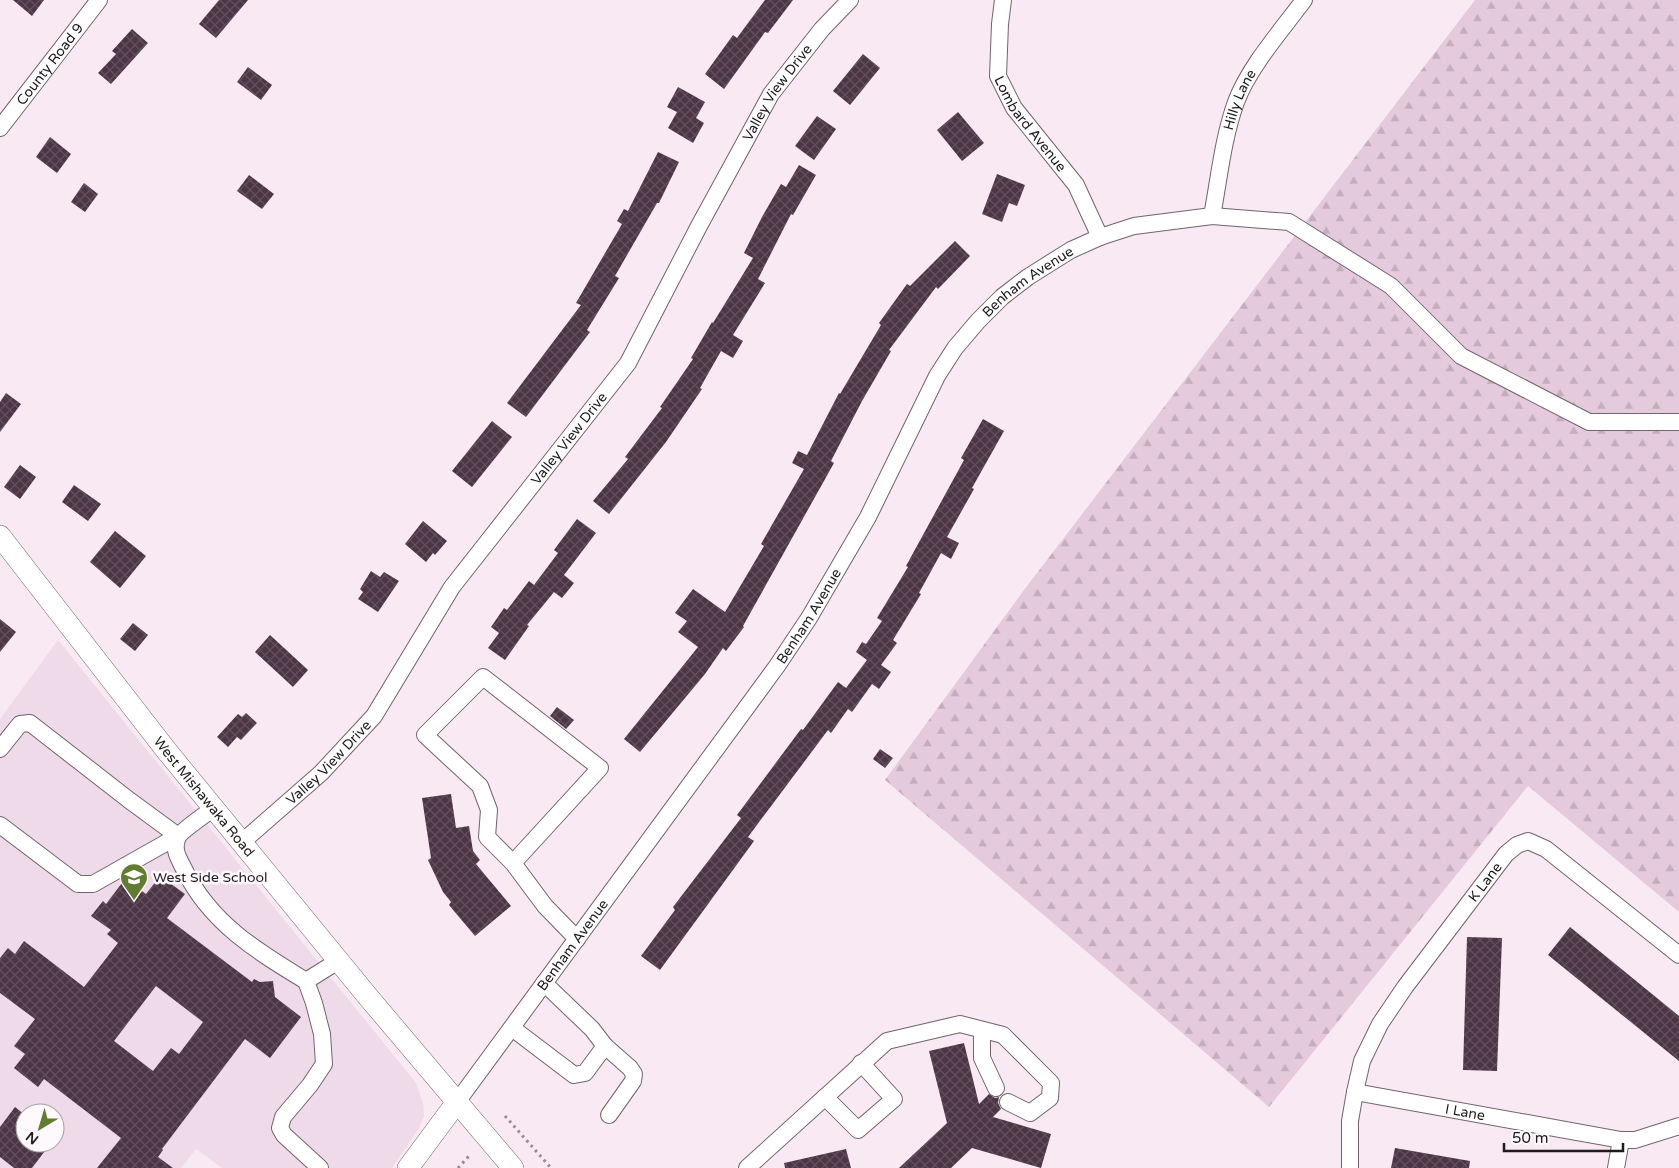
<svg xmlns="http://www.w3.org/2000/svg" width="1679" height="1168" viewBox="0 0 1679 1168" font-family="'Varela Round',sans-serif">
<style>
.built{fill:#efdae9;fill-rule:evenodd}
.forest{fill:url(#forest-firs)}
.building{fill:url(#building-cross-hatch);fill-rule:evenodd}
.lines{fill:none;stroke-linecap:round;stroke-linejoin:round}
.minor-casing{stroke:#70646d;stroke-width:18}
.major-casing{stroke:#70646d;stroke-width:22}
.path{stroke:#958b91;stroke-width:3;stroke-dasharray:2.5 4;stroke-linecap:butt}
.minor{stroke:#fff;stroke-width:16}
.major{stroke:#fff;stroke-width:21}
.labels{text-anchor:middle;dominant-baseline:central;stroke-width:5;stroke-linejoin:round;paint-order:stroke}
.street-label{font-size:14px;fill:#1f1a1d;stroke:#fff9fd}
.poi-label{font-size:14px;fill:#1f1a1d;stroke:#fff9fd;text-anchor:start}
</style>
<defs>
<pattern id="forest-firs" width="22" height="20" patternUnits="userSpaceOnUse" patternTransform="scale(1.25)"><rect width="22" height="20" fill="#e5cadd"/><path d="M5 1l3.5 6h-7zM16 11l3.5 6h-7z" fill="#c4adbd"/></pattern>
<pattern id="building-cross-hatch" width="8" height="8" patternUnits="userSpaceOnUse" patternTransform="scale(1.25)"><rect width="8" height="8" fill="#4c3546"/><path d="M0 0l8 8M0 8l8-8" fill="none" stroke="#62505d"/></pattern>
</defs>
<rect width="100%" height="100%" fill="#f8e9f3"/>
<path class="built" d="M58 640 416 1083 423 1104 424 1116 419 1128 392 1168H222L196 1149 181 1168H0V719ZM25 1113H55V1143H25Z"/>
<path class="forest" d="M1475 0H1679V912L1528 786 1269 1107 885 780 1024 590Z"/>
<g class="building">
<path d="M13 0H44L32 16Z"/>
<path d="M219 0H248L216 38 199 24Z"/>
<path d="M765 0H793L768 33 765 32 724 89 705 74 733 35 737 38Z"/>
<path d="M132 29 148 43 111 84 98 73 116 54 112 51Z"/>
<path d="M863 54 880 68 850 105 833 91Z"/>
<path d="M248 67 272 85 261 100 237 82Z"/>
<path d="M678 87 705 102 696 118 704 123 693 143 668 128 677 112 667 107Z"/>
<path d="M958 112 984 143 962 161 937 130Z"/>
<path d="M817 116 836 129 814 160 795 146Z"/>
<path d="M50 137 71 154 57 173 36 157Z"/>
<path d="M658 152 679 162 659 203H657L615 276 619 278 587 330 590 332 526 417 507 403 581 305 576 303 622 224 617 221 624 209 628 211Z"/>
<path d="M799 165 816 175 793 215 791 214 758 279 765 283 733 335 743 341 733 358 721 351 700 388 702 389 666 442 609 514 593 501 628 459 625 457 662 408 660 407 693 359 691 358 712 322 713 323 753 258 744 253 762 217 781 184 786 187Z"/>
<path d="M997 174 1025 185 1017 206 1009 203 1002 222 982 214Z"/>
<path d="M249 175 274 194 262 209 237 191Z"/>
<path d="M84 183 98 194 85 212 71 202Z"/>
<path d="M955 241 970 256 938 289 936 287 889 350 891 351 862 401 831 461 834 463 743 626 744 627 726 651 723 648 705 674 640 752 624 739 698 647 678 632 687 621 675 613 693 589 725 612 764 546 761 544 804 469 792 463 798 451 807 455 839 393 840 394 881 325 879 323 907 284 910 286Z"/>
<path d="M6 393 21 404 0 432V402Z"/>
<path d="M983 419 1004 431 972 488 974 489 947 537 959 543 951 559 941 553 919 593 921 594 893 640 897 643 881 665 891 672 879 689 872 684 852 712 848 709 831 733 828 730 748 837 754 841 660 970 641 956 675 910 673 907 741 818 737 815 801 729 803 730 838 682 846 688 867 660 856 652 862 642 866 644 882 621 877 618 908 567 906 566 964 460 961 458Z"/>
<path d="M492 421 512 437 472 487 452 471Z"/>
<path d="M20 465 36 477 20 499 4 487Z"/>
<path d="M74 485 101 504 88 521 62 502Z"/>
<path d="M577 519 596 533 564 575 574 583 562 598 554 592 527 625 529 626 505 660 488 648 499 633 491 627 504 608 507 610 529 581 534 585 558 553 554 550Z"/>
<path d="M423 521 447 541 435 555 433 553 426 562 405 544Z"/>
<path d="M115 531 146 556 120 588 90 562Z"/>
<path d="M371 571 380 577 384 572 399 581 378 612 358 599 363 592 360 589Z"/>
<path d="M0 619 16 632 0 652Z"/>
<path d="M133 623 148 635 135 651 120 639Z"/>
<path d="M270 635 308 670 293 687 255 652Z"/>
<path d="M557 707 574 720 566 729 550 716Z"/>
<path d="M246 713 257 723 241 740 237 737 228 747 217 737 238 714 242 717Z"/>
<path d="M880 749 893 758 885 768 873 759Z"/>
<path d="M451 794 456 828 469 826 473 851 480 860 476 864 511 906 475 936 449 905 451 902 443 892 428 860 431 858 422 798Z"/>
<path d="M160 876 185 894 167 918 252 982 254 979 260 982 273 981 275 997 301 1017 270 1058 245 1039 162 1149 163 1150 158 1157 173 1168H97L121 1138 44 1079 38 1087 14 1068 25 1054 14 1046 35 1019 0 993V958L8 948 15 954 24 941 84 987 118 943 107 934 111 930 91 916 103 901 106 904 125 879 146 894ZM156 986 203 1022 179 1054 171 1048 153 1071 114 1041Z"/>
<path d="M1570 927 1679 1016V1061L1548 955Z"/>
<path d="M1467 937 1502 938 1497 1071 1463 1070Z"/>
<path d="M964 1043 979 1104 989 1094 995 1098 999 1097 998 1103 1001 1109 993 1117 1051 1134 1041 1168 972 1148 951 1168H899L947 1123 929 1051Z"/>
<path d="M15 1107 25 1115V1143H51L32 1168H14L0 1157V1127Z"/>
<path d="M1395 1148 1470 1161 1469 1168H1391Z"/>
<path d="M846 1149 851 1168H785L784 1163Z"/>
</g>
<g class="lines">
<g class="minor-casing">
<g id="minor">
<path id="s1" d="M1003 0 1000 24 998 76 1014 108 1076 185 1100 237"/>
<path id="s2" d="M0 128 99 0"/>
<path id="s3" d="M1212 216C1219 179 1223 138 1236 102 1249 67 1281 31 1304 0"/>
<path d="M0 749 20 724 30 723 129 800 178 836 93 884H78L0 825"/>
<path d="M214 808C206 814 181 831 178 837 172 849 179 859 184 869 210 923 258 952 306 981L338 961"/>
<path id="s4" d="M241 843 321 773 374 716 452 587 628 363 699 226 771 94 822 29 850 0"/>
<path d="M513 863 600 768 483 677 425 735 480 786 489 810 487 837 513 863 545 906 577 939"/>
<path d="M306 981 314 1003 322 1034 324 1064 310 1085 283 1117 280 1128 284 1135 320 1168"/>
<path d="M512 1028 574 1075 585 1073 605 1046 592 1029 544 983"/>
<path d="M982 1030V1058L996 1088"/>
<path d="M605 1046 630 1068 634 1074 633 1081 609 1115"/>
<path id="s5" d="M1355 1092 1621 1140H1635L1679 1126"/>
<path d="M825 1097 858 1130 894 1099 861 1063"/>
<path id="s6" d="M457 1102 777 666 809 618 868 517 937 376 955 348 978 321 1002 297 1028 277 1071 250 1100 237 1134 226 1212 216 1289 222 1391 286 1461 356 1589 422H1679"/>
<path d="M747 1168 887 1041 960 1024 1003 1035 1051 1083 1050 1098 1030 1113 1008 1102"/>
<path id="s7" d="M1350 1168V1121L1355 1092 1362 1061 1380 1024 1405 987 1506 854 1517 845 1528 841 1546 849 1679 955"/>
<path d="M1616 1168 1621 1140"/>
</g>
</g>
<g class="major-casing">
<g id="major">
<path id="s8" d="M0 536 166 750 369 998 513 1168"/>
<path d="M408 1168 457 1102"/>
</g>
</g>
<g class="path">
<path d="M505 1116 551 1168"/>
<path d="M458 1168 469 1156"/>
</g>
<use href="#minor" class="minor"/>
<use href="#major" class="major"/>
</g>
<defs>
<g id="school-pin" transform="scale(1.4375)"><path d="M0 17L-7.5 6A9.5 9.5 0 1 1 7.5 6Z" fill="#627c30" stroke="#fff9fd"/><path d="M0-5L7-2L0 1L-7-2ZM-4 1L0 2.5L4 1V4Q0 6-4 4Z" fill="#fff"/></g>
</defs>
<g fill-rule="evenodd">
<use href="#school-pin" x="134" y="877"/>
</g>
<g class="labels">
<g class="street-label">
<text stroke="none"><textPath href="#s2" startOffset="81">County Road 9</textPath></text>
<text stroke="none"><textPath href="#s4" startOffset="929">Valley View Drive</textPath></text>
<text stroke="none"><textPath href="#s3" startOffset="120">Hilly Lane</textPath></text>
<text stroke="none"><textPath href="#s1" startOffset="134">Lombard Avenue</textPath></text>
<text stroke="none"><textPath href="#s6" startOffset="1005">Benham Avenue</textPath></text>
<text stroke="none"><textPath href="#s4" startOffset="524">Valley View Drive</textPath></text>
<text stroke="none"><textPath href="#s6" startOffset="600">Benham Avenue</textPath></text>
<text stroke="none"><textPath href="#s4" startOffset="119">Valley View Drive</textPath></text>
<text stroke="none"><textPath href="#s8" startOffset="331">West Mishawaka Road</textPath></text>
<text stroke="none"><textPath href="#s7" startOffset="326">K Lane</textPath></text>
<text stroke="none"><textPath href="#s6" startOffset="195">Benham Avenue</textPath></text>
<text stroke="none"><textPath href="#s5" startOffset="112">I Lane</textPath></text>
</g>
<g class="poi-label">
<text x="153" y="877">West Side School</text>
</g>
</g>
<g transform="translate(40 1128) rotate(218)"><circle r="24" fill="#fff9fd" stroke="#a5a0a3"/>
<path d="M0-4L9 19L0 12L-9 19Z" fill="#627c30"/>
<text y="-8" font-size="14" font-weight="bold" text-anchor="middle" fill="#1f1a1d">N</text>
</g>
<path d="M1504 1143v8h119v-8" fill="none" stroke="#1f1a1d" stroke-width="2.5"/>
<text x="1512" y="1143" font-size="15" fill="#1f1a1d" stroke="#fff9fd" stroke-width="4" paint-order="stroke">50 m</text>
</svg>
